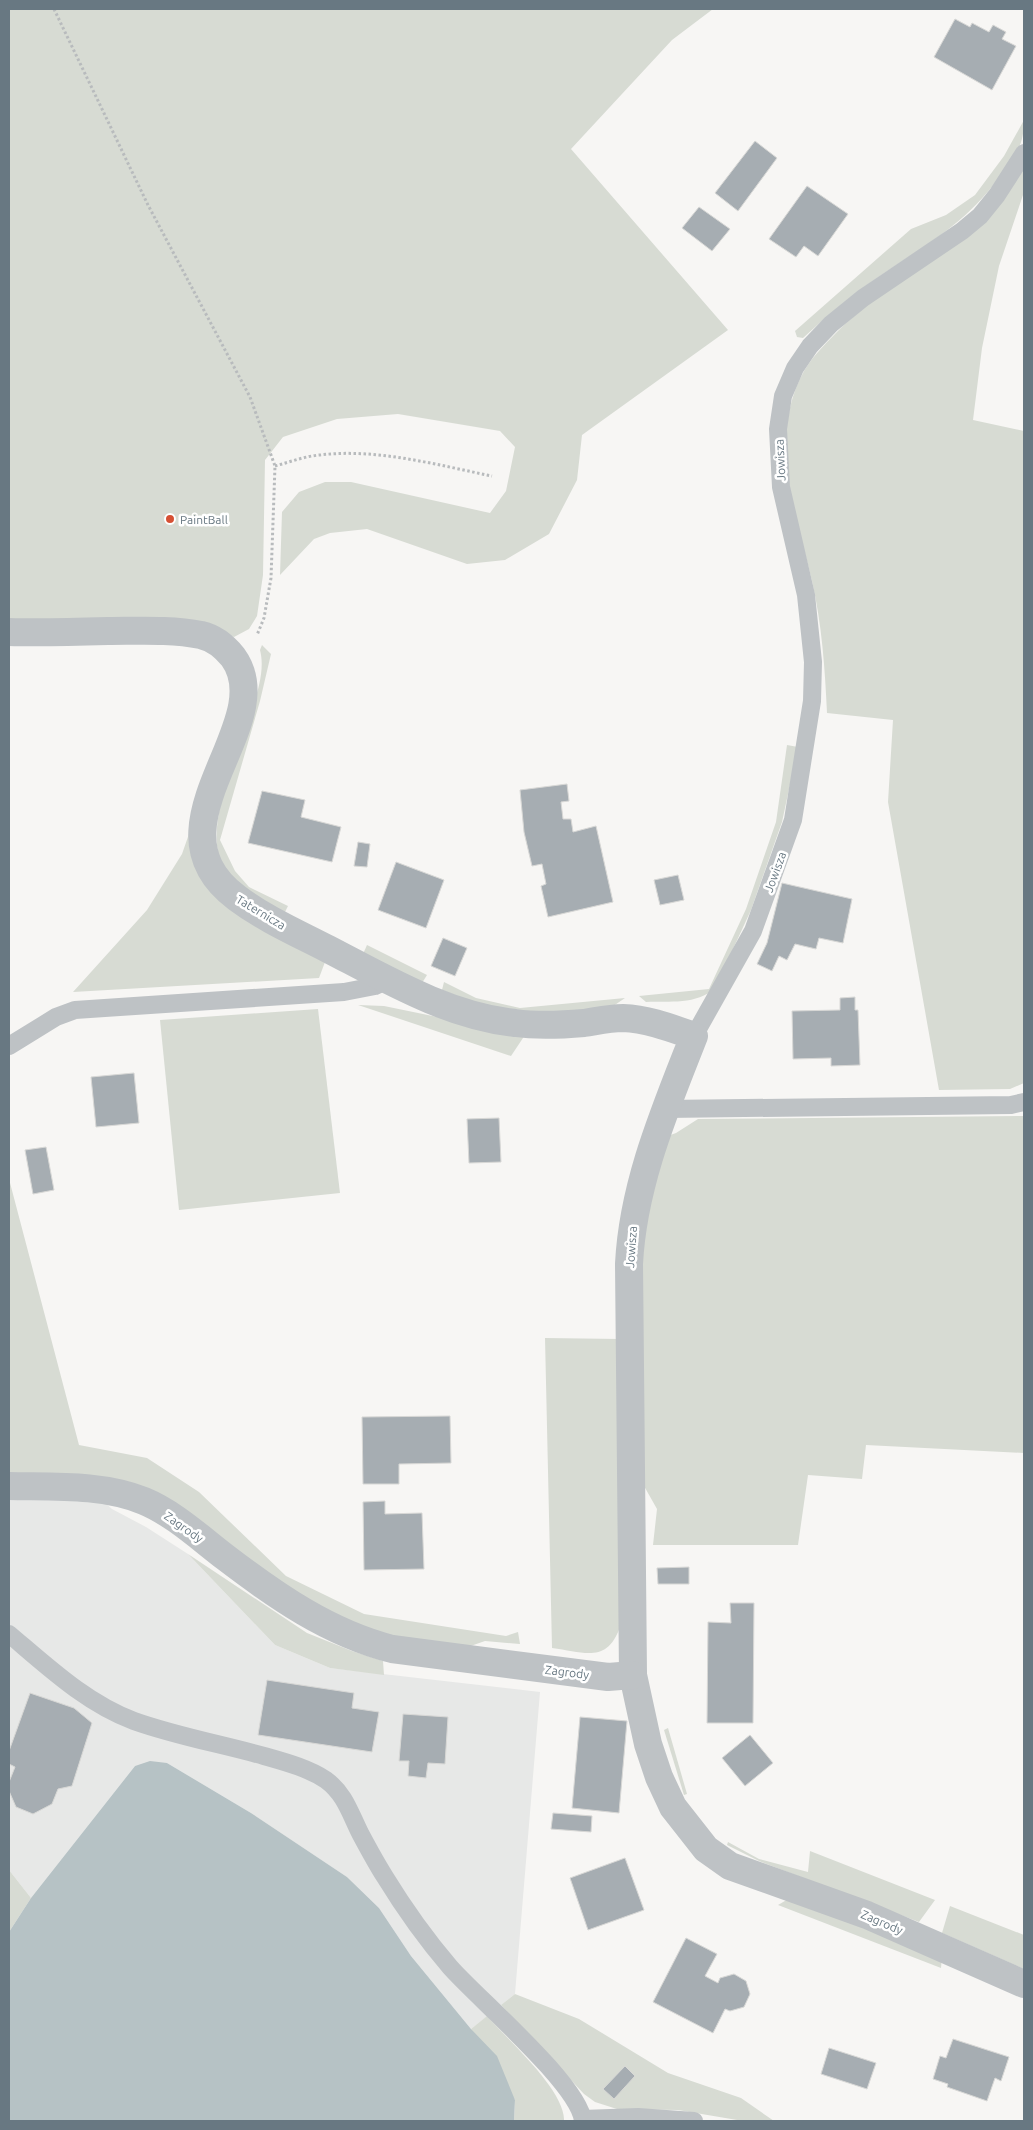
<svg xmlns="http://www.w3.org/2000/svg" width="1033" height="2130" viewBox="0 0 1033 2130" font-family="Ubuntu,sans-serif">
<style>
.built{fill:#e7e8e7}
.green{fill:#d7dbd3}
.water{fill:#b6c2c5}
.building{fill:#a6adb2;stroke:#d8d8d6}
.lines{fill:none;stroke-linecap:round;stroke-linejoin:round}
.path{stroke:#b8bbbd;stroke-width:3;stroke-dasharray:2.5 2.5;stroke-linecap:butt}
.lane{stroke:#bec2c5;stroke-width:18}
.street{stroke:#bec2c5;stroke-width:28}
.poi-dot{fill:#d65034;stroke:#fff;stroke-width:2}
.labels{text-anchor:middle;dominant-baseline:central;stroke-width:5;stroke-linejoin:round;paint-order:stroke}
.street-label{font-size:12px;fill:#687882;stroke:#fff}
.poi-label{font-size:12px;fill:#687882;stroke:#fff;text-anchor:start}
</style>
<rect width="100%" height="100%" fill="#f7f6f4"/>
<path class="built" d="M99 1498 112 1509 146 1527 188 1554 275 1645 330 1668 540 1692 515 1994 471 2029 411 1956 379 1908 347 1877 251 1813 167 1763 135 1766 31 1898 9 1870V1499Z"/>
<g class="green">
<path d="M9 9H713L672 40 571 149 728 330 582 435 577 480 549 534 505 560 467 564 367 529 330 533 314 539 280 575 282 512 299 492 325 482H351L490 513 506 491 515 447 500 431 398 414 337 419 283 437 265 460 263 575 257 616 249 629 234 637 209 629 9 622Z"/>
<path d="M1024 120C1024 144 1017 153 1004 171 965 226 926 244 874 280 848 298 826 317 803 338L797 337 795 331 911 229 946 215 975 195 1004 156Z"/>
<path d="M1024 168V192L999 266 982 348 973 420 1024 431V1083L1010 1089 939 1090 888 802 893 720 827 713C825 669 822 625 812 581 796 513 767 438 804 371 814 354 830 339 844 325Z"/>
<path d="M262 645 271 654 260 701 220 840 235 871 249 887 288 906 284 914C261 901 234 888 222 864 203 826 239 748 252 709 258 691 265 669 260 650Z"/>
<path d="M787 745 798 747 782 822 751 910 715 988C697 1005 669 1001 646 1002L639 996 709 989 746 909 776 822Z"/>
<path d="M197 811 193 848 325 962 319 978 73 992 147 910 182 854Z"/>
<path d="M367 945 427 975 422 983 363 954Z"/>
<path d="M444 982 476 998 520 1008 625 998 606 1011 563 1014 488 1008 442 990Z"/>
<path d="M358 1005 384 1006 525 1035 511 1056Z"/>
<path d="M318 1009 340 1193 179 1210 160 1020Z"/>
<path d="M1024 1116V1453L866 1445 862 1479 808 1475 798 1545H653L657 1509 644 1486 638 1260 665 1137 676 1133 698 1119Z"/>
<path d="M9 1179 79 1445 147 1458 199 1492 286 1576 364 1614 506 1636 518 1632 520 1644 485 1641 459 1650 376 1634 310 1604 177 1508 9 1475Z"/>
<path d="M545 1338 620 1339V1627C607 1664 584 1652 552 1648Z"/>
<path d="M188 1554 307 1633 352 1651 383 1661 384 1675 330 1668 275 1645Z"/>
<path d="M668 1728 687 1794 684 1795 664 1730Z"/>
<path d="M728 1842 759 1859 808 1872 810 1851 935 1900 919 1922 759 1861 727 1845Z"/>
<path d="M9 1870 31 1898 9 1932Z"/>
<path d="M790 1898 942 1956 941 1968 778 1905Z"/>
<path d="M950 1906 1024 1935V1969L942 1933Z"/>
<path d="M515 1994 579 2019 668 2073 741 2098 774 2121H743L678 2110 617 2109 595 2102 584 2094 501 2005Z"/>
<path d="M487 2016C507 2039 566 2091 564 2121H514L515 2100 471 2029Z"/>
</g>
<path class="water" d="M150 1761 167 1763 251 1813 347 1877 379 1908 411 1956 471 2029 497 2056 515 2100 514 2121H9V1932L31 1898 135 1766Z"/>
<g class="building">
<path d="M955 19 970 27 972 23 989 32 993 25 1006 32 1002 39 1016 46 992 90 934 57Z"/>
<path d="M755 141 777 158 738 211 715 193Z"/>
<path d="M807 186 848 214 818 256 804 246 796 257 769 239Z"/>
<path d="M699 207 730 229 712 251 682 228Z"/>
<path d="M567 784 569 801 561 802 563 819H571L573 832 596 826 613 902 548 917 541 886 546 884 542 864 532 866 524 832 520 790Z"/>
<path d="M262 791 305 800 301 817 341 827 332 862 248 843Z"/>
<path d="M358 842 370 844 367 867 354 866Z"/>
<path d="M396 862 444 880 426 928 378 910Z"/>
<path d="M678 875 684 900 660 905 654 880Z"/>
<path d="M782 883 852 899 843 943 819 938 816 949 795 944 787 960 779 956 772 971 757 964 767 943Z"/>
<path d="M443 938 467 948 455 976 431 966Z"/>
<path d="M855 997V1010H858L860 1065 831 1066V1058L793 1059 792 1011 840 1010V998Z"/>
<path d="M134 1073 139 1123 96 1127 91 1077Z"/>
<path d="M499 1118 501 1162 469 1163 467 1119Z"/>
<path d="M46 1147 54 1190 33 1194 25 1150Z"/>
<path d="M450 1416 451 1463 399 1464V1484H363L362 1417Z"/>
<path d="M385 1501V1514L422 1513 424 1569 364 1570 363 1502Z"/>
<path d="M689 1567V1584H658L657 1568Z"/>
<path d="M730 1603H754L753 1723H707L708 1622 731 1623Z"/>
<path d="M267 1680 354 1693 352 1708 379 1712 372 1752 258 1735Z"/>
<path d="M30 1693 74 1708 92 1723 72 1786 58 1789 52 1804 33 1814 16 1807 9 1791V1782L15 1767 9 1764V1751Z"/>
<path d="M403 1714 448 1717 445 1764 428 1763 426 1778 408 1776 409 1761H399Z"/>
<path d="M580 1717 627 1721 619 1813 572 1808Z"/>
<path d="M750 1735 773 1763 745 1786 722 1758Z"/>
<path d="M553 1813 592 1816 591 1832 551 1829Z"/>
<path d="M625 1858 644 1910 588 1930 570 1878Z"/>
<path d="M686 1938 717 1954 705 1976 718 1983 720 1978 734 1974 746 1981 750 1994 744 2007 730 2011 725 2009 713 2033 653 2002Z"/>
<path d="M953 2039 1009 2057 1001 2081 995 2078 987 2101 947 2087 948 2084 933 2079 940 2056 946 2058Z"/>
<path d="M829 2048 876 2063 867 2089 821 2074Z"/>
<path d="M625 2066 635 2076 614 2099 603 2089Z"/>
</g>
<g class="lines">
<g class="path">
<path d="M54 9 148 205 250 397 275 466 271 578 264 618 257 635"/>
<path d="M275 466C290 462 305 456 320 455 377 448 437 465 492 476"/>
</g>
<g class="lane">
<path d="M694 1036 753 931 793 820 812 701 813 662 806 595 781 487 778 429 783 396 795 368 810 346 831 324 863 298 962 231 980 216 997 195 1024 153"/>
<path d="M9 1046 56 1017 75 1010 344 992 375 986 388 980"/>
<path d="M665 1109 1011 1105 1024 1102"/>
<path d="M9 1634C48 1667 86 1703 134 1721 176 1736 221 1744 264 1756 285 1762 308 1768 326 1780 345 1794 350 1813 360 1833 368 1848 376 1863 385 1877 404 1908 426 1939 450 1967 477 1998 579 2084 583 2121"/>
<path d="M583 2119 638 2117 694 2121"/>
</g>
<g class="street">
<path d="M9 632C42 633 75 632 108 631 138 631 171 629 201 635 214 638 225 647 233 657 282 724 140 826 237 898 265 919 297 933 328 949 386 979 448 1016 515 1023 537 1026 561 1025 584 1023 597 1021 610 1018 623 1018 648 1019 671 1028 694 1036 665 1110 633 1184 629 1264L633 1675 648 1744 659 1777 673 1807 706 1849 730 1866 867 1915 1024 1984"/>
<path d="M9 1486C53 1487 102 1484 144 1501 173 1513 199 1537 225 1557 276 1596 329 1633 392 1649L608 1677 633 1675"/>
</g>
</g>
<circle class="poi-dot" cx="170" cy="519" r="5"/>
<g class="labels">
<g class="street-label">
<text transform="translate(780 460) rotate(-93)">Jowisza</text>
<text transform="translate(775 872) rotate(-70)">Jowisza</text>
<text transform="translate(261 912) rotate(31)">Taternicza</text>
<text transform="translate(631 1247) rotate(-86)">Jowisza</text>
<text transform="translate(184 1527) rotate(35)">Zagrody</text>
<text transform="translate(567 1672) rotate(7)">Zagrody</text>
<text transform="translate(882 1922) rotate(23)">Zagrody</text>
</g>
<g class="poi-label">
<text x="180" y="519">PaintBall</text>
</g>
</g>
<rect width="1033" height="2130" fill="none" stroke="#687882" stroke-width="20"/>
</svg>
